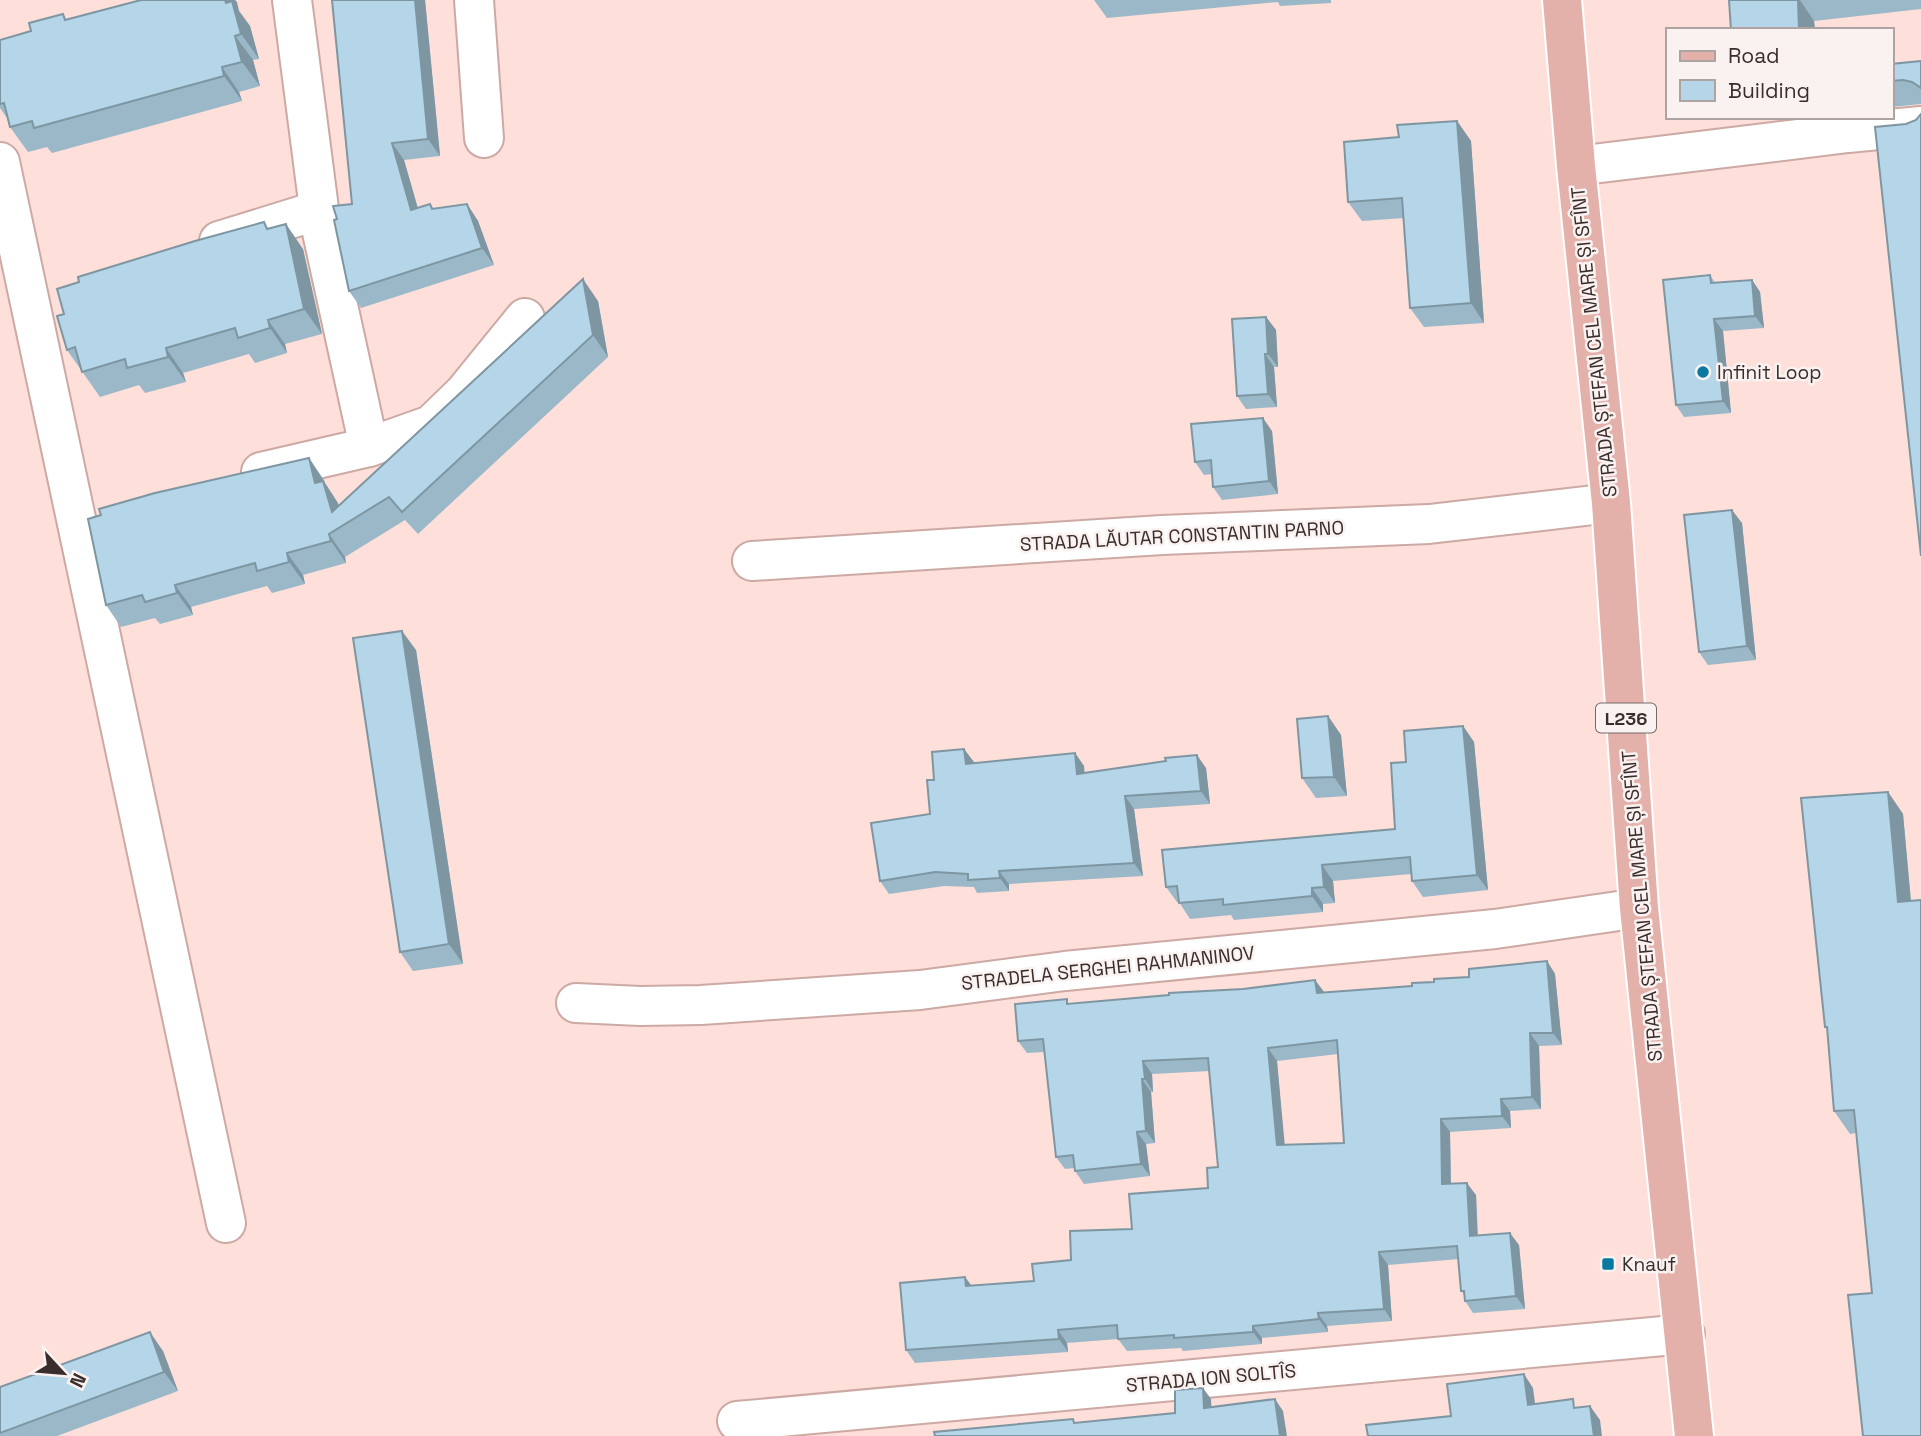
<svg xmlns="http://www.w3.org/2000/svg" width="1921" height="1436" viewBox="0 0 1921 1436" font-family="'Space Grotesk',sans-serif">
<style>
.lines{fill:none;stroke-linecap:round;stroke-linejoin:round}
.minor-casing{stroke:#cda9a4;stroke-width:42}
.major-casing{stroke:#fff;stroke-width:42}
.minor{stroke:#fff;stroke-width:38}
.major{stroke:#e3b0aa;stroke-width:38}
.wall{fill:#9bb8c8;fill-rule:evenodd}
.shaded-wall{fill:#7e96a2}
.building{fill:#b4d6e8;stroke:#7e96a2;stroke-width:2;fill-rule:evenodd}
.poi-dot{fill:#0979a2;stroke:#faf2f1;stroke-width:2.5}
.labels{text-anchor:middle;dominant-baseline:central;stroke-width:5;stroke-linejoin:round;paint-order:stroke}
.shield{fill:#faf2f1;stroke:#746866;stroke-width:2}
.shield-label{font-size:18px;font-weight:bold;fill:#3b2d2b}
.street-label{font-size:19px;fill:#3b2d2b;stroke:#faf2f1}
.poi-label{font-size:19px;fill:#3b2d2b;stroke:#faf2f1;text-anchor:start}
</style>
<rect width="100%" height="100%" fill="#fedfda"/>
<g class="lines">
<g class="minor-casing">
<g id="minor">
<path d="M292 0 322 232 369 447"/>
<path d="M474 0 484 138"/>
<path d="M0 162 226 1223"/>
<path d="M1576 166 1848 133 1921 126"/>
<path d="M219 241 319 210"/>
<path d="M261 472 369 447 431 425 464 393 525 318"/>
<path d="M752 561 1162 535 1429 524 1611 503"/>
<path d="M576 1003 640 1006 701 1005 920 990 1065 971 1495 929 1639 908"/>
<path d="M737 1421 1685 1334"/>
</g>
</g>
<g class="major-casing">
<path id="major" d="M1562 0 1576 166 1611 503 1639 908 1694 1436"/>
</g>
<use href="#minor" class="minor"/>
<use href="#major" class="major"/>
</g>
<g class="wall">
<path d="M141 0H235L239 11 250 26 259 59 253 60 260 86 239 92 242 101 52 153 47 147 28 152 10 127 9 121 0 108V40L31 31 63 14 67 20Z"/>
<path d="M332 0H425L440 156 404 160 418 208 430 204 434 209 467 204 478 221 494 265 361 308 349 291 337 219 352 204Z"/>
<path d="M1094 0H1331V3L1280 6 1278 2 1107 18Z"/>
<path d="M1729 0H1921V9L1814 21 1815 30H1731Z"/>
<path d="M1921 61V104L1891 107V64Z"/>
<path d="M1457 121 1471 141 1484 323 1424 327 1410 308 1404 218 1362 221 1348 202 1399 137Z"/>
<path d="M269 229 303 249 322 334 285 344 287 353 255 363 249 354 183 373 186 382 145 393 139 385 100 397 67 350Z"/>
<path d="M1710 275 1715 283 1752 280 1760 292 1764 328 1723 331 1731 413 1684 417 1676 405Z"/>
<path d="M598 301 608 357 418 534 405 520 345 557 346 563 303 575 305 584 272 593 267 586 191 607 193 615 160 624 155 618 121 627 106 605 101 515 309 458 324 480 325 485 339 506Z"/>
<path d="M1266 317 1276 330 1278 367H1274L1277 407 1246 409 1237 396Z"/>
<path d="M1272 431 1278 494 1222 500 1213 487 1212 474 1204 475 1195 462Z"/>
<path d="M1742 523 1756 660 1708 665 1699 652Z"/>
<path d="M416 650 463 964 413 971 400 952Z"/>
<path d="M1328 716 1341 735 1347 796 1316 798 1302 778Z"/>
<path d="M1463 726 1474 742 1488 890 1423 897 1412 881 1411 874 1333 881 1335 903 1323 904V912L1234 920 1231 915 1190 919 1179 902H1177L1166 887 1395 829Z"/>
<path d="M964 749 974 763 1075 753 1084 766V773L1206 768 1210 804 1134 809 1143 876 1009 884V891L977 893 974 887 944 886 889 894 880 881 930 814 934 780Z"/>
<path d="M1888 792 1903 814 1911 901 1872 1293 1856 1133 1850 1134 1834 1111 1828 1031 1825 1027Z"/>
<path d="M1547 961 1555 974 1562 1045 1539 1046 1541 1109 1510 1111 1511 1128 1450 1132 1451 1183 1476 1195 1478 1236 1519 1245 1525 1309 1473 1313 1465 1301 1464 1294 1461 1291 1459 1259 1388 1265 1392 1321 1327 1326 1328 1332 1262 1338V1344L1183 1351 1181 1348 1127 1351 1118 1339 1067 1343 1068 1352 915 1363 906 1350 965 1277 971 1286 1034 1281 1071 1260 1132 1229 1208 1188 1218 1167 1210 1071 1152 1074 1153 1092H1151L1155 1143 1146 1144 1150 1176 1084 1184 1075 1171 1074 1168 1065 1169 1056 1157 1044 1052 1027 1053 1018 1041 1070 1004 1243 989 1315 980 1324 992 1412 986 1469 977ZM1338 1054 1344 1143 1284 1145 1277 1061Z"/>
<path d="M163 1351 178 1391 57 1436H0V1387Z"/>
</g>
<g class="shaded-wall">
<path d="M225 0H235L237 2 239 11 250 26 259 59 241 34Z"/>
<path d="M415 0H425L440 156 428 139Z"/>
<path d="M1798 0H1800L1814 21 1815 30H1799Z"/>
<path d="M235 36 253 60 260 86 242 62Z"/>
<path d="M222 67 239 92 242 101 224 76Z"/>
<path d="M1457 121 1471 141 1484 323 1471 303Z"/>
<path d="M392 143 404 160 423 227 411 210Z"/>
<path d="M467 204 478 221 494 265 482 248Z"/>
<path d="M286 224 303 249 322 334 304 309Z"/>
<path d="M583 279 598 301 608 357 593 335Z"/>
<path d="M1752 280 1760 292 1764 328 1755 316Z"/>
<path d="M1266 317 1276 330 1278 367 1268 354Z"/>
<path d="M1714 319 1723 331 1731 413 1723 401Z"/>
<path d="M268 320 285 344 287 353 270 328Z"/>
<path d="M166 348 183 373 186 382 168 357Z"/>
<path d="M1265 354 1274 367 1277 407 1268 394Z"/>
<path d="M1263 418 1272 431 1278 494 1269 481Z"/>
<path d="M309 458 338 503 345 525 332 512 315 483Z"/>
<path d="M1732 510 1742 523 1756 660 1747 646Z"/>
<path d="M329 534 345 557 346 563 331 541Z"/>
<path d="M287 553 303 575 305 584 289 562Z"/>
<path d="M175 585 191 607 193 615 177 593Z"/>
<path d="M402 631 416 650 463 964 449 944Z"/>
<path d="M1328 716 1341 735 1347 796 1334 777Z"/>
<path d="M1463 726 1474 742 1488 890 1477 875Z"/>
<path d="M964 749 974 762 975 777 966 764Z"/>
<path d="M1075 753 1084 766 1086 787 1077 774Z"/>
<path d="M1197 755 1206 768 1210 804 1201 791Z"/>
<path d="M1888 792 1903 814 1913 925 1898 902Z"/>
<path d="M1125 796 1134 809 1143 876 1134 863Z"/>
<path d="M1322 865 1333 881 1335 903 1324 887Z"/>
<path d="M999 871 1009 884V891L1000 878Z"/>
<path d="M1312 888 1323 904V912L1312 896Z"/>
<path d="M1547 961 1555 974 1562 1045 1553 1033Z"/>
<path d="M1315 980 1324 992 1317 993Z"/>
<path d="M1530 1033 1539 1046 1541 1109 1532 1097Z"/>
<path d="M1268 1048 1277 1061 1286 1158 1277 1145Z"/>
<path d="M1143 1061 1152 1074 1153 1092 1145 1079Z"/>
<path d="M1142 1079 1151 1092 1155 1143 1146 1131Z"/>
<path d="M1501 1099 1510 1111 1511 1128 1502 1116Z"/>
<path d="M1441 1119 1450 1132 1451 1196 1442 1184Z"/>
<path d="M1137 1132 1146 1144 1150 1176 1141 1164Z"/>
<path d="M1467 1183 1476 1195 1478 1249 1470 1236Z"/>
<path d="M1510 1233 1519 1245 1525 1309 1516 1296Z"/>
<path d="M1379 1252 1388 1265 1392 1321 1384 1309Z"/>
<path d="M965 1277 974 1289 966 1286Z"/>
<path d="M1318 1313 1327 1326 1328 1332 1319 1319Z"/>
<path d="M1253 1326 1262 1338V1344L1253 1332Z"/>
<path d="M1058 1330 1067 1343 1068 1352 1059 1339Z"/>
<path d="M150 1332 163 1351 178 1391 164 1372Z"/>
<path d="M1524 1374 1533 1388 1537 1418 1528 1405Z"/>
<path d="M1203 1388 1211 1399 1212 1420 1204 1408Z"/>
<path d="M1275 1399 1283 1411 1287 1436H1280Z"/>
<path d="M1590 1406 1600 1420 1602 1436H1594Z"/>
</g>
<g class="building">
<path d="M141 0H225L226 3 232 1 241 34 235 36 242 62 222 67 224 76 34 128 32 121 10 127 4 103 0 104V40L31 31 29 23 63 14 65 20Z"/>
<path d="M332 0H415L428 139 392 143 411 210 430 204 432 209 467 204 482 248 349 291 334 220 337 219 333 206 352 204Z"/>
<path d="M1729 0H1798L1799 30H1731Z"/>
<path d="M1921 61V88L1912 82 1903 80 1891 81V64Z"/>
<path d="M1921 114V556L1875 127 1906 124 1916 120Z"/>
<path d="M1457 121 1471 303 1410 308 1402 198 1348 202 1344 142 1399 137 1397 125Z"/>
<path d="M264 222 267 229 286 224 304 309 268 320 270 328 238 338 235 328 166 348 168 357 127 368 125 359 82 372 75 347 67 350 57 316 64 314 57 289 79 282 78 277 195 241Z"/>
<path d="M1710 275 1711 283 1752 280 1755 316 1714 319 1723 401 1676 405 1663 280Z"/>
<path d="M583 279 593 335 402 512 389 497 329 534 331 541 287 553 289 562 257 571 255 563 175 585 177 593 145 602 142 595 106 605 88 519 101 515 99 509 155 493 309 458 315 483 323 481 332 512Z"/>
<path d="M1266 317 1268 354H1265L1268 394 1237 396 1232 319Z"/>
<path d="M1263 418 1269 481 1213 487 1211 460 1195 462 1191 424Z"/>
<path d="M1732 510 1747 646 1699 652 1684 515Z"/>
<path d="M402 631 449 944 400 952 353 638Z"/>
<path d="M1328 716 1334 777 1302 778 1297 719Z"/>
<path d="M1463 726 1477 875 1412 881 1410 857 1322 865 1324 887 1312 888V896L1223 905V899L1179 903 1177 886 1166 887 1162 850 1395 829 1391 763 1406 762 1404 731Z"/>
<path d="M964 749 966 764 1075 753 1077 774 1166 761 1165 758 1197 755 1201 791 1125 796 1134 863 999 871 1000 878 968 880V874L935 872 880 881 871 823 930 814 927 780H934L932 752Z"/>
<path d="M1888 792 1898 902 1921 900V1436H1863L1848 1295 1872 1293 1854 1110 1834 1111 1827 1027H1825L1801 798Z"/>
<path d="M1547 961 1553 1033H1530L1532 1097 1501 1099 1502 1116 1441 1119 1442 1184 1467 1183 1470 1236 1510 1233 1516 1296 1465 1301 1464 1291H1461L1457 1246 1379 1252 1384 1309 1318 1313 1319 1319 1253 1326V1332L1174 1338V1335L1118 1339 1117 1325 1058 1330 1059 1339 906 1350 900 1283 965 1277 966 1286 1034 1281 1032 1264 1071 1260 1070 1231 1132 1229 1129 1194 1208 1188 1207 1168 1218 1167 1208 1058 1143 1061 1145 1079H1142L1146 1131 1137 1132 1141 1164 1075 1171 1073 1155 1056 1157 1043 1039 1018 1041 1015 1004 1067 999V1004L1169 995V993L1243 989 1315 980 1317 993 1412 986V983L1434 982V979L1469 977V969ZM1337 1040 1344 1143 1277 1145 1268 1048Z"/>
<path d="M150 1332 164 1372 0 1433V1387Z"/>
<path d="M1524 1374 1528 1405 1573 1399 1574 1408 1590 1406 1594 1436H1368L1366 1425 1451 1416 1447 1384Z"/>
<path d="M1203 1388 1204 1408 1275 1399 1280 1436H935L934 1432 1073 1419 1074 1423 1175 1413V1390Z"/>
</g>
<g class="poi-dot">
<circle cx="1703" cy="372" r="7"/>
<rect x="1601" y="1257" width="14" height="14" rx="3.5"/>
</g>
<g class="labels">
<rect class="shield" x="1596" y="703.5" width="60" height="29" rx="5"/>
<g class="shield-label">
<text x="1626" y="718">L236</text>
</g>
<g class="street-label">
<text transform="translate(1594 342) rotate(-96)">STRADA ȘTEFAN CEL MARE ȘI SFÎNT</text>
<text transform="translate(1182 536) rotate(-3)">STRADA LĂUTAR CONSTANTIN PARNO</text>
<text transform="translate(1642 906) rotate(-95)">STRADA ȘTEFAN CEL MARE ȘI SFÎNT</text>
<text transform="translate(1108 968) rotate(-6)">STRADELA SERGHEI RAHMANINOV</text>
<text transform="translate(1211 1378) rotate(-5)">STRADA ION SOLTÎS</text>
</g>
<g class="poi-label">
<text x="1717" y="372">Infinit Loop</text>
<text x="1622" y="1264">Knauf</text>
</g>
</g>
<rect x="1666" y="28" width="228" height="91" fill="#faf2f1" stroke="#aea3a2" stroke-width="2"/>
<rect x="1680" y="51" width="35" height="10" fill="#e3b0aa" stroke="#aea3a2" stroke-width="2"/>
<text x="1728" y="63" font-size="21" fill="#3b2d2b">Road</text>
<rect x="1680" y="80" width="35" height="21" fill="#b4d6e8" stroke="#aea3a2" stroke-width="2"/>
<text x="1728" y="98" font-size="21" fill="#3b2d2b">Building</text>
<g transform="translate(63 1373) rotate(116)" stroke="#faf2f1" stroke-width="5" paint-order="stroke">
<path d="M0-5L12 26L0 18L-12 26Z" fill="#3b2d2b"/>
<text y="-10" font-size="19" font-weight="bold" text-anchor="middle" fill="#3b2d2b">N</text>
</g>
</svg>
